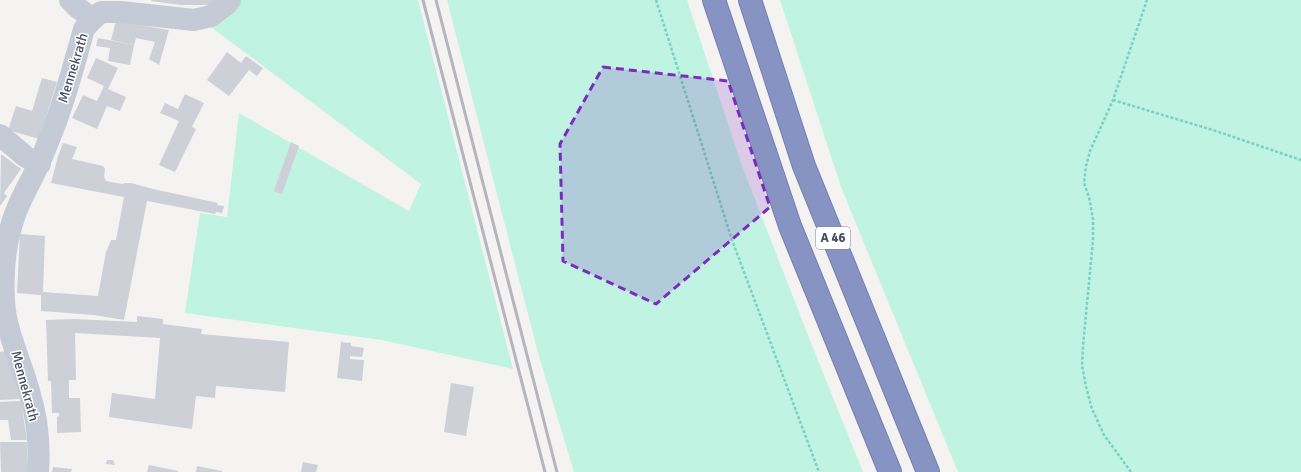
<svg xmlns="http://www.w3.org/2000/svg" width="1301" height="472" viewBox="0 0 1301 472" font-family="Signika,sans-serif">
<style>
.green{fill:#c0f3e2}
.building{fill:#ced0d8}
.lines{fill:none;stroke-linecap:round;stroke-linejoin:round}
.motorway-casing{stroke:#727faf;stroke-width:24}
.path{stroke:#75d4bf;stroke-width:2.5;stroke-dasharray:3 2;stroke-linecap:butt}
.minor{stroke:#c5cad7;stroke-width:22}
.motorway{stroke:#8794c3;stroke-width:22}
.rail{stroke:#b4b5bd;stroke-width:3}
.marked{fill:#7b2cbf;fill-opacity:0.2;stroke:#7b2cbf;stroke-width:3;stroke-dasharray:8 5;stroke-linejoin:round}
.labels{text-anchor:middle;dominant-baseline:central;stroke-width:3;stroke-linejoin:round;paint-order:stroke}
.shield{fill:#fff;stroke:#7f8490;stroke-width:1}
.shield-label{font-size:13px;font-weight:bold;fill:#484f61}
.street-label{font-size:14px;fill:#484f61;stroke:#fff}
</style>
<rect width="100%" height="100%" fill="#f4f3f2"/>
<g class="green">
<path d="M235 0H418L513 369 382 340 185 313 200 213 227 217 239 113 409 211 421 184 207 24Z"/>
<path d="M447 0H687L742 166 811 343 863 472H574L538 353Z"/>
<path d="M780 0H1301V472H958L841 187Z"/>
</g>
<g class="building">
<path d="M151 0H216L209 5H181L151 1Z"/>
<path d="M116 21 169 30 159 65 149 59 155 42 136 38 134 45 111 40Z"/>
<path d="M98 38 134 45 130 65 108 61 110 48 96 46Z"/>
<path d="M227 52 241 63 246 56 263 68 257 76 249 70 229 96 207 80Z"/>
<path d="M96 58 118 68 108 89 126 97 120 111 107 106 97 129 72 118 83 95 97 101 104 86 87 78Z"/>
<path d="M42 78 57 82 39 139 8 130 16 106 32 111Z"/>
<path d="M185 94 204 103 192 127 196 129 175 172 159 165 179 121 160 113 165 103 178 109Z"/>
<path d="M291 142 299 146 282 194 274 191Z"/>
<path d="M63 143 77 147 72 159 103 166 105 169 104 177 106 181 122 184 125 183H131L153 189 218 203 217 205 224 206 222 213 216 212 215 214 147 201 124 320 94 315 41 311V295L17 293 20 234 45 236 43 292 98 296 106 252 111 240H116L124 197 51 183 58 156Z"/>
<path d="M1 154 21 169 4 193 7 196 0 206Z"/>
<path d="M137 316 163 319V324L202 329 201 334 289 342 285 392 216 386 215 398 196 396 192 429 109 417 112 393 155 399 160 338 75 333 76 380H69V398H80L81 432 57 433V417L59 416V413H52L51 381H48L46 320 74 319 137 322Z"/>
<path d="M341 342 351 343V346L364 348 362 357 350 356V359L364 360 362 381 337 378Z"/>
<path d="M6 351 20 399 0 400V352Z"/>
<path d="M451 383 474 387 466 436 444 432Z"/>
<path d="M21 401 27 440H11L8 420H0V402Z"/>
<path d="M0 442H27L28 472H1Z"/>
<path d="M107 460H113L115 465 106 464Z"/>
<path d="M303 462 318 465 316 472H301Z"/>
<path d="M149 465 178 471V472H147Z"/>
<path d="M197 466 222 471V472H196Z"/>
<path d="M53 467 72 469 71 472H52Z"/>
</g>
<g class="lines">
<g class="motorway-casing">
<g id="motorway">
<path d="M714 0 790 226 890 472"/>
<path d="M750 0 804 166 928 472"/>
</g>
</g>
<g class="path">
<path d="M656 0 732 240 819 472"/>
<path d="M1113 100 1216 131 1301 160"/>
<path d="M1131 472 1104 435 1092 409 1086 387 1082 365 1083 346 1093 240V219L1089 197 1084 183 1086 166 1090 151 1113 100 1147 0"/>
</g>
<g class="minor">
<path d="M70 0 78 8 93 19"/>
<path d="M0 135 26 157 40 164"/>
<path d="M38 472C40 446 37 417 29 391 21 361 6 333 4 301 2 266 6 230 22 198 29 183 38 168 44 152 49 139 55 126 59 113 69 85 76 57 84 29L93 19 101 12H121L194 20 211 16 227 4 230 0"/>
</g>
<use href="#motorway" class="motorway"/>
<g class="rail">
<path d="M423 0 545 472"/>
<path d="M436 0 557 472"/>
</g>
</g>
<path class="marked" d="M603 67 728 81 770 207 656 304 563 261 560 144Z"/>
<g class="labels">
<rect class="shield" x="816" y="227" width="34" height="22" rx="3"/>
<g class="shield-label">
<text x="833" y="238">A 46</text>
</g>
<g class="street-label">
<text transform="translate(73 68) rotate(-73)">Mennekrath</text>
<text transform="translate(25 386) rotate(75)">Mennekrath</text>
</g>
</g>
</svg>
